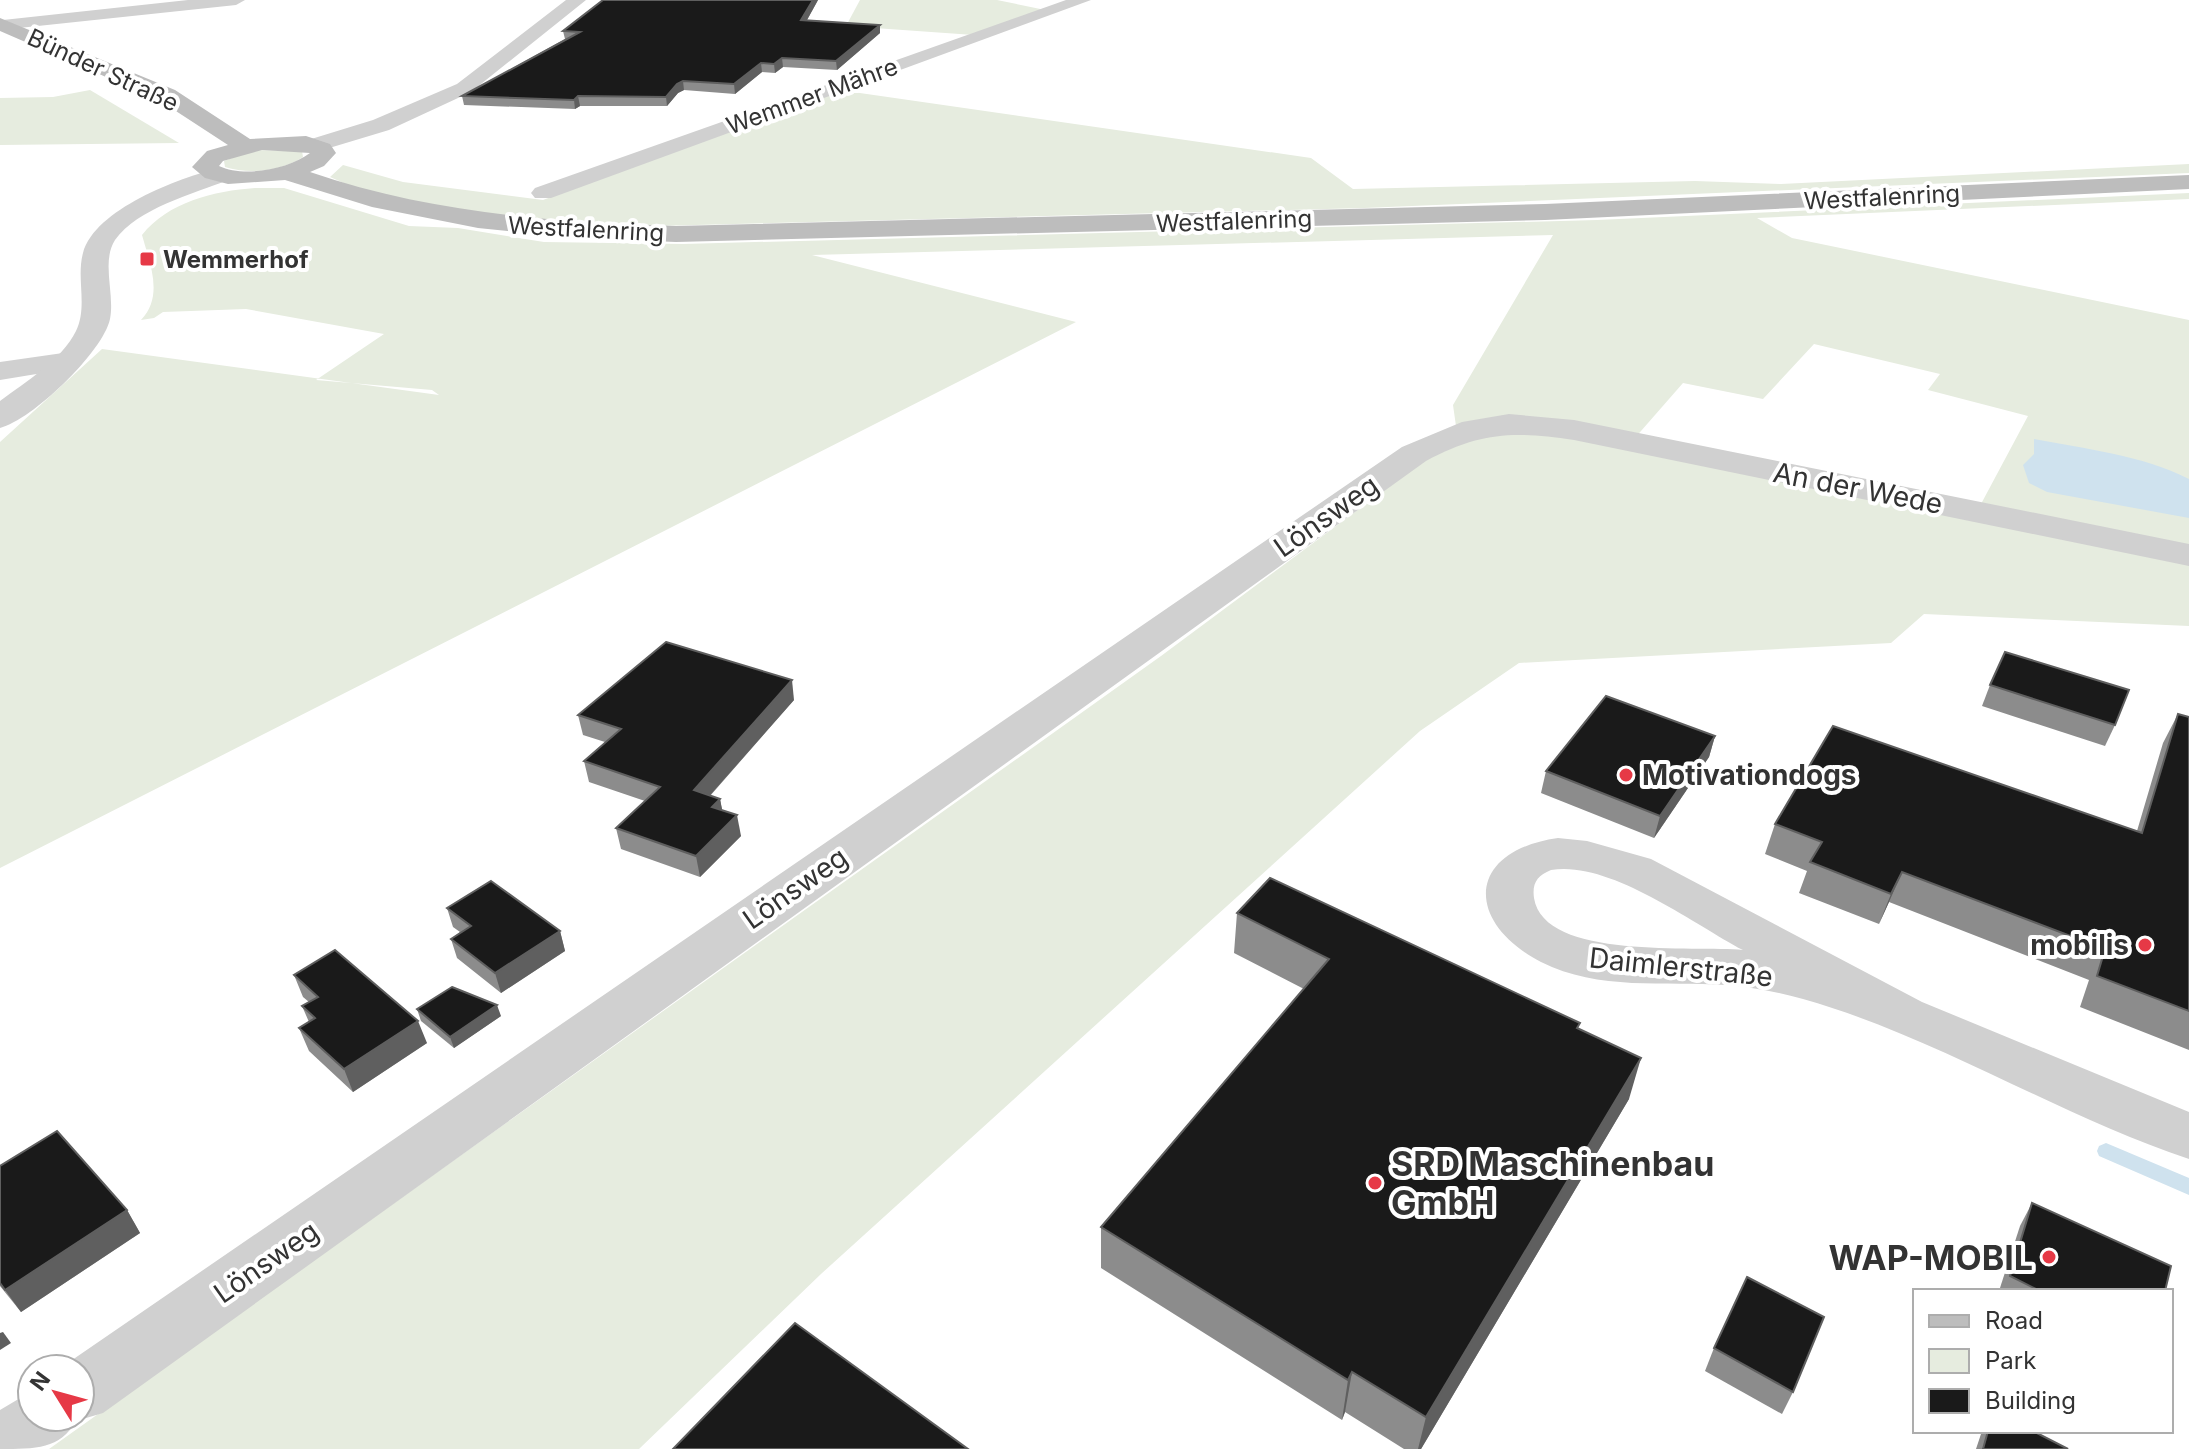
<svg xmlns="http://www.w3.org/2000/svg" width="2189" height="1449" viewBox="0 0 2189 1449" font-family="Inter,sans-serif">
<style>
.green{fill:#e6ecdf;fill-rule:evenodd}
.water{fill:#cfe2ee}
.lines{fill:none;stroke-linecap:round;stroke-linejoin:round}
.stream{fill:#cfe2ee;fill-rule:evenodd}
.minor{fill:#d0d0d0;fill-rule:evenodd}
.tertiary{fill:#d0d0d0;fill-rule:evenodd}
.secondary{fill:#bdbdbd;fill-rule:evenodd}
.wall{fill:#8c8c8c}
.shaded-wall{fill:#5f5f5f}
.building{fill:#1a1a1a;stroke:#5f5f5f;stroke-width:2}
.poi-dot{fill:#e63946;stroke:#fff;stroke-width:3}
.labels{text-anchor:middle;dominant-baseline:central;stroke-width:8;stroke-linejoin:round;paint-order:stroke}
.far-street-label{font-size:24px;fill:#333;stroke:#fff}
.far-poi-label{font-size:24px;font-weight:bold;fill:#333;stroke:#fff;text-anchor:start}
.street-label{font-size:28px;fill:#333;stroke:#fff}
.poi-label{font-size:28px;font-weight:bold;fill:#333;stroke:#fff;text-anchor:start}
.near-poi-label{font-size:34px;font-weight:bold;fill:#333;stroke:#fff;text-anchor:start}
</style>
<rect width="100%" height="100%" fill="#fff"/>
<g class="green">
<path d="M860 0H997L1055 12 988 36 846 26Z"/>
<path d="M90 90 179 143 0 145V98L53 97Z"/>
<path d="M839 90 1311 158 1353 189 1695 181 1781 184 2189 164V173L1364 208 656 226C555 223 422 220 330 177L343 165 403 182 543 200Z"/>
<path d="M253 150 302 151 303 157C281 171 250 175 225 167L224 161Z"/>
<path d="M255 188H284L409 226 458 228 544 242 683 244 1597 220 2189 193V199L1757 218 1792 238 2189 320V626L1924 614 1891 643 1519 663 1420 731 821 1274 639 1449H49L1161 656 1425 460 1458 440 1453 405 1553 235 812 255 1076 322 0 868V442L102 349 439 395 432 390 316 380 384 334 246 309 163 312 154 318 141 320C164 296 150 264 142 235 168 202 214 191 255 188ZM1814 344 1940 374 1928 390 2028 416 1973 519 1627 447 1683 383 1763 399Z"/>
</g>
<path class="water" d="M2034 439C2085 449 2142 455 2189 479V518L2047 492 2029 483 2023 465 2034 454Z"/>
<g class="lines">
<path class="stream" d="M2106 1143 2189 1178V1195L2099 1156 2097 1151 2099 1146Z"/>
<g class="minor">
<path d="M188 0H245L236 5 0 30 3 20Z"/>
<path d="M1066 0H1091L551 198H535L531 193 535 188Z"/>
<path d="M63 353 73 356 78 362 73 368 0 380V362Z"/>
<path d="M1509 414 1574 420 2189 544V566L1574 440C1513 431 1480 432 1426 461L103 1413 76 1421C60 1449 36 1449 0 1449V1410L32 1391V1417H80V1369H59L1402 447 1462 422Z"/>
<path d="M1558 838 1587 841 1651 859 1922 1002 2189 1112V1159C2057 1115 1937 1037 1803 999 1778 992 1752 987 1726 985 1664 981 1599 991 1541 962 1464 922 1466 851 1558 838ZM1551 870C1609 860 1692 923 1743 950 1696 945 1544 961 1534 898 1532 883 1537 876 1551 870Z"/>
</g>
<g class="tertiary">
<path d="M566 0H586L471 92 389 130 316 152 304 145 308 140 373 120 457 84Z"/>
<path d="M219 168 228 170 231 175 228 180C193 194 138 208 115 240 101 262 115 294 110 319 103 352 32 420 0 428V401C25 382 62 360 76 331 88 306 76 279 83 253 95 209 179 178 219 168Z"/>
</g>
<path class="secondary" d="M0 18 175 90 250 139 306 136 330 144 336 153 324 166 310 172C429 213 552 222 676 226L1545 204 2189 175V189L1545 220 676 242 577 238 478 228 372 207 285 180 228 184 205 178 192 167 207 151 228 145 159 100 0 31ZM262 150 310 153C289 169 244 178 219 166L223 161Z"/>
</g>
<g class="wall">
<path d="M818 0 807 20 880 25V33L837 70 783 67 775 73 762 72 735 94 684 90 678 93 667 106H580L575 109 464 105 462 96 565 39 563 31Z"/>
<path d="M1990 685 2115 725 2105 746 1982 706Z"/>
<path d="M794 700 710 796 720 799 722 810 741 836 700 877 621 849 616 828 645 801 589 782 584 761 605 742 583 735 578 715Z"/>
<path d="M2178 714 2189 717V1050L2080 1007 2089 980 1889 902 1879 924 1799 893 1807 871 1765 854 1775 824 2137 831 2163 743Z"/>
<path d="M1715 736 1709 757 1654 838 1541 793 1546 771Z"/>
<path d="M447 908 560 931 565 951 501 993 457 958 451 939 460 932 453 927Z"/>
<path d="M1237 913 1579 1029 1629 1099 1421 1449H1404L1345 1412 1342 1420 1101 1268V1227L1304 989 1234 953Z"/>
<path d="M294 975 427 1043 353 1092 309 1051 299 1028 309 1022 302 1006 309 1002 303 997Z"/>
<path d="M417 1009 501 1016 454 1048 421 1021Z"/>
<path d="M0 1166 127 1210 140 1233 21 1312 0 1286Z"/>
<path d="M2032 1203 2165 1291H1999L2020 1226Z"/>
<path d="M1714 1348 1793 1392 1782 1414 1705 1371Z"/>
<path d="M1982 1431H2033L2068 1449H1976Z"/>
</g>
<g class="shaded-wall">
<path d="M813 0H818L802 29 801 20Z"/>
<path d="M880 25V33L837 70 836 61Z"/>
<path d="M782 58 783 67 775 73 774 64Z"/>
<path d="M761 63 762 72 735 94 734 84Z"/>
<path d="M683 81 684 90 678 93 667 106 666 97 677 84Z"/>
<path d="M578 96 580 106 575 109 574 100Z"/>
<path d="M792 680 794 700 697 810 694 790Z"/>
<path d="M1715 736 1709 757 1654 838 1660 816Z"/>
<path d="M720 799 724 819 712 807Z"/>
<path d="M737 815 741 836 700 877 696 856Z"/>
<path d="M1902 872 1889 902 1879 924 1891 894Z"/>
<path d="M560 931 565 951 501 993 495 973Z"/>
<path d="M497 1005 501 1016 454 1048 450 1037Z"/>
<path d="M418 1021 427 1043 353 1092 344 1069Z"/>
<path d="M1641 1058 1629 1099 1421 1449H1418L1426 1417Z"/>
<path d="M127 1210 140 1233 21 1312 5 1290Z"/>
<path d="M3 1332 11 1343 0 1350V1333Z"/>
<path d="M1352 1372 1345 1412 1342 1420 1348 1380Z"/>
</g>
<g class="building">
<path d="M603 0H813L801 20 880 25 836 61 782 58 774 64 761 63 734 84 683 81 677 84 666 97 578 96 574 100 462 96 580 32 563 31Z"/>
<path d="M666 642 792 680 694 790 720 799 712 807 737 815 696 856 616 828 660 787 584 761 621 729 578 715Z"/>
<path d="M2005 652 2129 690 2115 725 1990 685Z"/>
<path d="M1606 696 1715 736 1660 816 1546 771Z"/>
<path d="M2178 714 2189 717V1011L2097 976 2105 949 1902 872 1891 894 1810 862 1822 842 1775 824 1833 726 2142 833Z"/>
<path d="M1270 878 1580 1023 1577 1028 1641 1058 1426 1417 1352 1372 1348 1380 1101 1227 1329 959 1237 913Z"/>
<path d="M491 881 560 931 495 973 451 939 471 926 447 908Z"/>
<path d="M335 950 418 1021 344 1069 299 1028 315 1018 302 1006 318 997 294 975Z"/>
<path d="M452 987 497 1005 450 1037 417 1009Z"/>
<path d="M57 1131 127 1210 5 1290 0 1283V1166Z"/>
<path d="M2032 1203 2171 1266 2165 1291H2040L2010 1276Z"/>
<path d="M1747 1277 1824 1317 1793 1392 1714 1348Z"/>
<path d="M795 1323 968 1449H673Z"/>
<path d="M1988 1431H2033L2068 1449H1983Z"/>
</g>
<g class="poi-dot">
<rect x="139" y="251" width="16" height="16" rx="4"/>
<circle cx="1626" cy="775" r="8"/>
<circle cx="2145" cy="945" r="8"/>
<circle cx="1375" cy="1183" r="8"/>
<circle cx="2049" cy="1257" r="8"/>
</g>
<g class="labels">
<g class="far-street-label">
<text transform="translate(103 70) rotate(25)">Bünder Straße</text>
<text transform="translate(812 96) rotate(-20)">Wemmer Mähre</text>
<text transform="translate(1882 197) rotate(-3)">Westfalenring</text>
<text transform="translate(1234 221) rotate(-2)">Westfalenring</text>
<text transform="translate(586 229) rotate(3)">Westfalenring</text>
</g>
<g class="far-poi-label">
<text x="163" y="259">Wemmerhof</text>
</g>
<g class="street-label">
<text transform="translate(1858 488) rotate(11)">An der Wede</text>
<text transform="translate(1326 516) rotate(-35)">Lönsweg</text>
<text transform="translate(795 888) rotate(-35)">Lönsweg</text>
<text transform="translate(1681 967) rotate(6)">Daimlerstraße</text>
<text transform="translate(266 1262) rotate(-35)">Lönsweg</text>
</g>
<g class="poi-label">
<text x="1642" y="775">Motivationdogs</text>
<text x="2129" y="945" text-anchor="end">mobilis</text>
</g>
<g class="near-poi-label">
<text x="1391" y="1163">SRD Maschinenbau<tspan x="1391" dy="39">GmbH</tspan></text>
<text x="2033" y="1257" text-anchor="end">WAP-MOBIL</text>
</g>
</g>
<rect x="1913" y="1289" width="260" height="144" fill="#ffffff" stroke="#adadad" stroke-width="2"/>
<rect x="1929" y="1315" width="40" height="12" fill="#bdbdbd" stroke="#adadad" stroke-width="2"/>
<text x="1985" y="1329" font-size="24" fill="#333333">Road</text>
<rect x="1929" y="1349" width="40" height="24" fill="#e6ecdf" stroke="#adadad" stroke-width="2"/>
<text x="1985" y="1369" font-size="24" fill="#333333">Park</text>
<rect x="1929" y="1389" width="40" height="24" fill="#1a1a1a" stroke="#adadad" stroke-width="2"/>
<text x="1985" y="1409" font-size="24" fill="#333333">Building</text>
<g transform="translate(56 1393) rotate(307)"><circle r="38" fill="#ffffff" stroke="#adadad" stroke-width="2"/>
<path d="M0-6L14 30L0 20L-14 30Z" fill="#e63946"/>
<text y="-12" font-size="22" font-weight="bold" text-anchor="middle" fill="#333333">N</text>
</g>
</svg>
